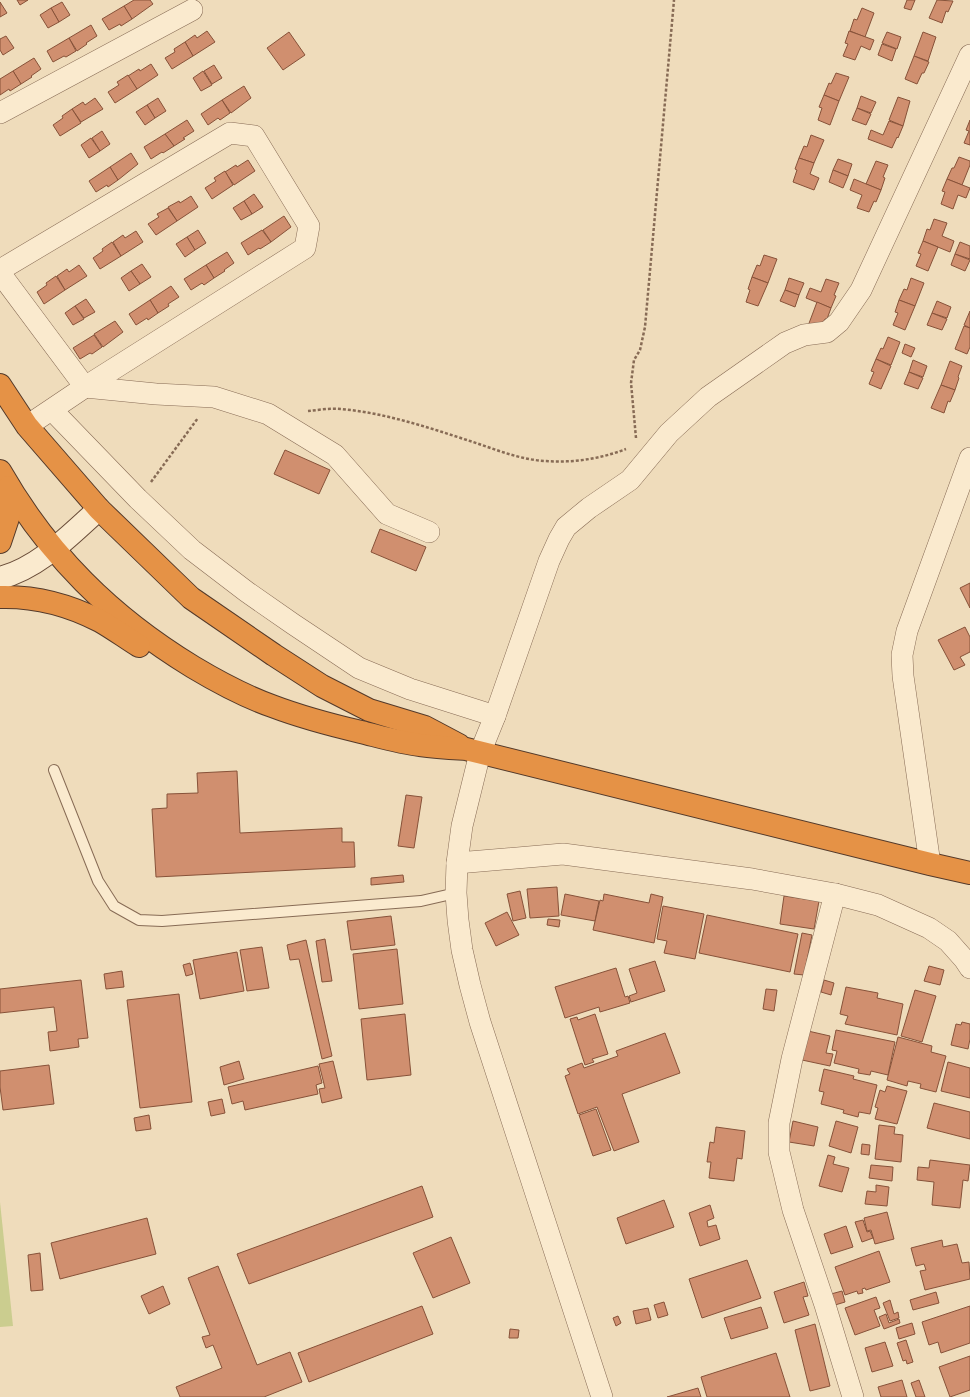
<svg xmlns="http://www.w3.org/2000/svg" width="970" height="1397" viewBox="0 0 970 1397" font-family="Literata,serif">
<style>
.green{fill:#cbcd8f}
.building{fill:#d08f6f;stroke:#875239}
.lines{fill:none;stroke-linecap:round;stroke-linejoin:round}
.lane-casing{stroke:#876b55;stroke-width:12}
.street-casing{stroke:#876b55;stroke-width:22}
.secondary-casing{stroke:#694c38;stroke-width:24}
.highway-casing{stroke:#543a2a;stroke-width:24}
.path{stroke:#876b55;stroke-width:2.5;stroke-dasharray:3 2;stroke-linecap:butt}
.lane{stroke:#faeace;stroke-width:10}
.street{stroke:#faeace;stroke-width:21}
.secondary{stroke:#faeace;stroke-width:22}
.highway{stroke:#e59246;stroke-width:22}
</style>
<rect width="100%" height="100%" fill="#efdcbb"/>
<path class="green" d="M0 1202 13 1326 0 1327Z"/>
<g class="building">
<path d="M17 0H28L20 5Z"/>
<path d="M134 0H150L153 4 132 19 124 6Z"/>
<path d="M907 0H915L911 10 904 8Z"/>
<path d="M937 0 953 1 948 12 946 11 942 23 929 18Z"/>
<path d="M0 2 7 13 0 17Z"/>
<path d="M62 2 70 15 59 22 51 8Z"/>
<path d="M124 6 132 19 121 26 120 24 109 30 102 19Z"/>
<path d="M51 8 59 22 48 28 40 15Z"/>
<path d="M862 8 874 13 865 37 850 31 854 19 857 20Z"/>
<path d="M91 25 97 36 86 43 87 44 77 51 69 38Z"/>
<path d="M207 31 215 42 193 56 185 42 195 35 197 38Z"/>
<path d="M849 31 874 40 870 50 861 46 855 60 843 56 848 44 845 43Z"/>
<path d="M289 32 305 55 283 70 267 48Z"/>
<path d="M887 32 901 37 897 49 882 43Z"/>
<path d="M923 32 936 37 928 61 914 56Z"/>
<path d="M6 36 14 48 3 55 0 50V39Z"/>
<path d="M69 38 76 51 66 57 64 56 53 62 47 51Z"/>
<path d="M185 42 193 56 172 69 165 58 175 52 174 49Z"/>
<path d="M882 44 896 49 892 61 878 55Z"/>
<path d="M914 56 929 62 924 73H922L917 84 905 79Z"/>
<path d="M34 58 41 69 31 76 32 77 21 84 13 71Z"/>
<path d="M151 64 158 75 137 89 128 76 139 69 140 71Z"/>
<path d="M214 65 222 78 212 84 204 71Z"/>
<path d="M13 71 21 84 10 91 9 89 0 95V79Z"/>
<path d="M203 71 212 85 201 91 193 78Z"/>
<path d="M836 73 849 77 839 101 824 95 829 83 831 84Z"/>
<path d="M128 75 137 89 115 103 108 92 119 85 117 82Z"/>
<path d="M244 86 251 98 231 113 222 100Z"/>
<path d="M824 95 839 101 830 125 818 120 822 108 819 107Z"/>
<path d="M861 96 876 102 871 113 857 108Z"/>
<path d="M898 97 910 101 903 126 889 120Z"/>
<path d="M95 98 103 109 81 122 72 109 83 102 85 105Z"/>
<path d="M158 98 166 111 155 118 147 105Z"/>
<path d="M222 100 230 113 220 120 218 118 208 125 201 114Z"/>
<path d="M147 105 155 118 145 125 136 112Z"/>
<path d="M857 108 871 114 866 125 852 120Z"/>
<path d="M72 109 81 123 60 136 53 125 63 118 62 116Z"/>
<path d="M187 120 194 131 183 138 185 139 174 146 165 134Z"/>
<path d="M970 120V145L964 143 969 131 966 130Z"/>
<path d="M889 121 903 126 898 138 897 137 892 148 868 139 871 130 883 135Z"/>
<path d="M102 131 110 144 100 151 92 138Z"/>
<path d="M165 134 174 146 163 153 162 152 151 159 144 147Z"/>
<path d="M811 135 824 140 814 163 799 158 804 146 807 147Z"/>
<path d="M91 138 100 151 89 158 81 145Z"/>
<path d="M131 153 138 164 118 180 110 167Z"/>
<path d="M959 157 970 161V165L962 185 947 179 952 168H954Z"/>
<path d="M799 158 814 163 810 174 819 178 814 190 793 182 797 170 795 169Z"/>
<path d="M838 159 852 164 848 176 833 170Z"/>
<path d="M248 160 255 171 234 185 225 172 236 165 237 167Z"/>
<path d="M876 161 888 165 883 177 885 178 881 190 866 184Z"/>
<path d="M110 167 118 180 108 187 107 185 96 192 89 181Z"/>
<path d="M833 170 848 176 843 188 829 182Z"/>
<path d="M225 171 233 185 212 199 205 188 216 181 214 178Z"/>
<path d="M854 179 881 190 876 202 874 201 869 212 857 208 862 195 850 190Z"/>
<path d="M947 179 970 188 966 198 958 195 953 209 941 204 945 192 942 191Z"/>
<path d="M254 194 263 207 252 214 244 201Z"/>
<path d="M191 196 198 207 177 221 168 207 179 201 180 203Z"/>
<path d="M244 201 252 214 241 220 233 208Z"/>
<path d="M168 208 177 221 156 235 148 224 159 217 157 214Z"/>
<path d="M284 216 291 227 271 242 263 230Z"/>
<path d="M934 219 947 223 942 236 954 241 950 252 923 241 927 229 930 230Z"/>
<path d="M198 230 206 243 195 250 187 237Z"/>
<path d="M262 230 271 242 260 249 259 248 248 255 241 243Z"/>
<path d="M136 231 143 242 121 256 113 242 123 235 125 238Z"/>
<path d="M187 237 195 250 185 257 176 244Z"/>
<path d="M923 241 938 247 928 271 916 266 921 254 918 253Z"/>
<path d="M112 242 121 256 100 269 93 258 103 251 102 249Z"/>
<path d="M960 242 970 246V259L955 254Z"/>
<path d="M227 252 234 263 224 270 225 271 214 278 206 265Z"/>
<path d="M955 254 970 260 965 271 951 265Z"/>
<path d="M764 255 777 259 768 283 752 277 757 265 760 266Z"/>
<path d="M142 264 151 277 140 284 131 271Z"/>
<path d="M79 265 87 276 65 290 57 276 67 269 69 272Z"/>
<path d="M206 265 214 278 204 285 202 283 191 290 184 279Z"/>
<path d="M131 271 140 284 129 291 121 278Z"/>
<path d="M56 276 65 290 44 304 37 292 47 285 46 283Z"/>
<path d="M752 277 768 283 758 306 746 302 750 290 748 289Z"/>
<path d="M789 278 804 283 799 295 785 290Z"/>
<path d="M911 278 924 283 915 306 899 300 904 289 907 290Z"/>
<path d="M826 279 839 283 834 295 836 296 831 308 806 298 810 288 821 292Z"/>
<path d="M171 286 179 297 168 304 169 306 158 313 150 300Z"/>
<path d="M785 290 799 295 795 307 780 301Z"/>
<path d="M86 299 95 312 84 318 75 306Z"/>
<path d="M150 300 158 313 148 320 147 318 136 325 129 314Z"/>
<path d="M899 300 915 306 905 330 893 325 898 313 895 312Z"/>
<path d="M937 301 951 307 947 318 932 313Z"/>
<path d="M817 302 831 308 827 319H825L820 330 808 326Z"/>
<path d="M75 306 84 319 73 325 65 313Z"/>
<path d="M970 311V328L964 325Z"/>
<path d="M932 313 947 319 942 330 927 325Z"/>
<path d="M115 321 123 332 103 347 94 334Z"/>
<path d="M964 326 970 328V347L967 354 955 349Z"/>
<path d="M94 335 102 347 92 354 90 353 80 359 73 348Z"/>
<path d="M888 337 900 342 891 365 876 359 881 348 883 349Z"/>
<path d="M905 344 915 348 911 357 902 353Z"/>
<path d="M876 359 891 366 881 389 869 384 874 372 871 371Z"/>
<path d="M913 360 927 366 923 377 909 372Z"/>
<path d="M950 361 962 366 958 377 959 378 955 390 941 385Z"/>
<path d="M909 372 923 378 918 389 904 384Z"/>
<path d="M941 385 955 390 950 402 948 401 944 413 931 408Z"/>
<path d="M285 450 330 470 319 494 274 474Z"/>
<path d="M380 529 426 547 416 571 371 552Z"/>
<path d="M970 583V608L960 588Z"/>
<path d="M965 627 970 637V652L960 657 965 665 954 670 938 640Z"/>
<path d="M237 771 240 833 342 828V842H354L355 867 156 877 152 809 167 808V794L198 793 197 773Z"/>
<path d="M406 795 422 797 414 848 398 846Z"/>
<path d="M403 875 404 882 371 885V878Z"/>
<path d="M557 887 559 916 530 918 527 889Z"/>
<path d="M520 891 526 918 513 921 507 894Z"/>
<path d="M565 894 599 901 595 921 561 915Z"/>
<path d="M604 894 649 903 651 894 663 897 654 943 593 930 600 900 603 901Z"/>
<path d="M784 896 819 901 814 929 780 924Z"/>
<path d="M663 906 704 914 695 959 664 953 667 941 657 939Z"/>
<path d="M507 912 519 935 496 946 485 923Z"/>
<path d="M707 915 798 934 790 972 699 953Z"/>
<path d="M391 916 395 945 351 950 347 921Z"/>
<path d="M548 919 560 920 559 927 547 925Z"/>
<path d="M802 933 812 935 804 975 794 974Z"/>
<path d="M325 939 332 981 322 982 316 941Z"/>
<path d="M306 940 332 1056 322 1059 299 959 290 960 287 945Z"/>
<path d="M262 947 269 988 247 991 240 950Z"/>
<path d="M397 949 403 1004 359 1009 353 954Z"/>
<path d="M237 952 244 991 200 999 193 960Z"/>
<path d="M655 961 665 991 631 1002 629 996 637 993 629 969Z"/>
<path d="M190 963 193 974 186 976 183 965Z"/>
<path d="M929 966 944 970 940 985 924 981Z"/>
<path d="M616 968 625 997 628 996 630 1003 600 1012 599 1007 565 1018 555 987Z"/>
<path d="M122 971 124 987 106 989 104 974Z"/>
<path d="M81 980 88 1038 78 1039 79 1047 50 1051 48 1032 57 1031 54 1007 0 1013V989Z"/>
<path d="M824 980 834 983 831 995 821 992Z"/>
<path d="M846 987 878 993 877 998 903 1004 897 1035 845 1024 848 1016 840 1014Z"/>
<path d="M766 989 777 990 774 1011 763 1009Z"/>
<path d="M915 990 936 996 922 1042 901 1036Z"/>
<path d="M179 994 192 1102 140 1108 127 1000Z"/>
<path d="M405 1014 411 1075 367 1080 361 1019Z"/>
<path d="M595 1014 608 1054 592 1059 594 1062 585 1065 570 1019 577 1017 578 1020Z"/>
<path d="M962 1022 970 1024V1039L968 1049 951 1045 956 1024 961 1025Z"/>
<path d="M836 1030 895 1042 888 1075 871 1071 870 1075 858 1073 859 1069 834 1063 837 1051 832 1050Z"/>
<path d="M808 1031 830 1036 826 1053 833 1054 830 1066 802 1060Z"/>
<path d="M665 1033 680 1073 622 1094 639 1142 614 1151 597 1107 578 1114 565 1076 570 1074 567 1069 582 1063 584 1068 618 1056 616 1051Z"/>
<path d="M898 1037 932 1046 931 1052 946 1056 936 1092 920 1088 921 1084 908 1081 907 1086 887 1080Z"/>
<path d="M239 1061 244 1079 224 1085 220 1067Z"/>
<path d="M333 1061 342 1098 322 1103 319 1089 325 1088 319 1064Z"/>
<path d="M948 1062 970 1068V1098L941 1091Z"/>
<path d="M49 1065 54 1104 3 1110 0 1087V1071Z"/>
<path d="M318 1066 322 1083 316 1085 318 1094 245 1110 243 1101 232 1104 228 1087Z"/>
<path d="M824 1069 854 1076 853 1079 877 1085 870 1114 859 1112 858 1117 843 1113 844 1110 821 1104 824 1092 819 1091Z"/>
<path d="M887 1086 907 1091 897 1124 875 1119 878 1108 875 1107 880 1090 885 1092Z"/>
<path d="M222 1099 225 1113 211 1116 208 1102Z"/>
<path d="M934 1103 970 1112V1139L927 1128Z"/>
<path d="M596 1109 611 1150 593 1156 579 1115Z"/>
<path d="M149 1115 151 1129 136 1131 134 1118Z"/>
<path d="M793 1121 818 1127 814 1146 789 1142Z"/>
<path d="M836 1121 858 1127 851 1153 829 1146Z"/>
<path d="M879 1125 895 1127 894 1134 903 1135 901 1162 875 1159Z"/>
<path d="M716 1127 745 1131 742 1159 737 1158 734 1181 709 1178 711 1162H707L710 1142 714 1143Z"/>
<path d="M862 1144 870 1145 869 1155 861 1154Z"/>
<path d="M828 1155 835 1157 833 1164 849 1168 842 1192 819 1186Z"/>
<path d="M930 1160 970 1165 968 1181 963 1180 960 1208 932 1205 934 1182 917 1180 918 1167 929 1168Z"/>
<path d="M871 1165 893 1167 892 1181 869 1178Z"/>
<path d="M876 1185 889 1187 887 1206 865 1204 867 1191 876 1192Z"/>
<path d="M422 1186 433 1217 249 1284 237 1254Z"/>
<path d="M664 1200 674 1227 626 1244 617 1218Z"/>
<path d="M710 1205 714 1218 707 1221 708 1227 716 1225 720 1239 700 1246 689 1213Z"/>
<path d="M887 1212 894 1239 875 1244 871 1230 867 1231 864 1218Z"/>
<path d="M147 1218 156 1254 60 1279 51 1243Z"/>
<path d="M863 1220 867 1232 870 1231 873 1238 862 1242 855 1222Z"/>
<path d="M846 1226 853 1247 831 1254 824 1234Z"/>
<path d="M451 1237 470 1283 433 1298 413 1253Z"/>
<path d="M942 1240 943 1247 957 1244 962 1263 969 1262 970 1279 925 1290 920 1271 926 1270 924 1264 916 1266 911 1248Z"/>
<path d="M879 1251 890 1282 866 1290 865 1288 862 1289 863 1293 858 1294 857 1291 845 1295 835 1267Z"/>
<path d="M40 1253 43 1290 31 1291 28 1255Z"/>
<path d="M747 1260 761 1298 702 1318 689 1279Z"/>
<path d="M218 1266 257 1365 290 1352 302 1382 264 1397H180L176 1387 222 1368 213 1345 206 1348 202 1337 210 1335 188 1278Z"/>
<path d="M804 1282 808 1296 803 1297 809 1315 784 1323 774 1292Z"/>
<path d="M163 1286 170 1304 149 1314 141 1296Z"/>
<path d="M842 1291 845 1302 835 1305 831 1294Z"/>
<path d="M936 1292 939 1303 913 1310 910 1300Z"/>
<path d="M876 1297 880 1308 874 1310 880 1326 855 1335 845 1308Z"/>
<path d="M890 1300 894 1314 898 1312 899 1318 890 1321 883 1303Z"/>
<path d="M664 1302 668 1315 658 1318 654 1305Z"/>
<path d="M422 1306 433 1334 309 1382 298 1353Z"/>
<path d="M970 1306V1343L941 1353 938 1342 929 1345 922 1322Z"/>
<path d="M761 1307 768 1328 731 1339 724 1318Z"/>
<path d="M648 1308 651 1320 636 1324 633 1311Z"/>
<path d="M886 1314 889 1323 899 1319 900 1323 884 1329 879 1317Z"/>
<path d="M618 1316 621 1323 616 1326 613 1318Z"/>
<path d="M912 1323 915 1334 899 1339 896 1328Z"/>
<path d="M815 1324 830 1386 810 1391 795 1330Z"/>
<path d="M510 1329 519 1330 518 1338H509Z"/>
<path d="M906 1340 913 1362 907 1364 906 1360 903 1361 897 1343Z"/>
<path d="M885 1342 893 1366 872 1372 865 1348Z"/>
<path d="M776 1353 790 1397H707L701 1377Z"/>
<path d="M970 1356V1390L950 1397 939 1367Z"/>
<path d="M902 1380 907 1397H881L878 1387Z"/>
<path d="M919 1380 925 1397H916L911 1383Z"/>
<path d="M698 1388 701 1397H667Z"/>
</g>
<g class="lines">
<g class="lane-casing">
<path id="lane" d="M54 770 98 881 114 906 139 920 162 921 421 901 456 893"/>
</g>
<g class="street-casing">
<g id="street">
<path d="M0 113 192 10"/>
<path d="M0 270 230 133 254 136 309 226 305 248 85 387 27 426"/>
<path d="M0 273 85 387 156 394 214 397 268 414 335 455 387 514 429 532"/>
<path d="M52 410 138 499 192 550 247 592 293 624 359 668 410 689 495 716"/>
<path d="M457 863 563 854 752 879 835 894 878 905 929 928 948 941 964 959 970 968"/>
<path d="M930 864 903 676 902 655 907 631 970 458"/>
<path d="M835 894 792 1059 779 1123V1152L793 1210 825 1305 853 1397"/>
<path d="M602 1397 480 1022 470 985 462 950 458 920 456 893 457 863 462 826 480 753 495 716 549 561 559 539 566 527 589 508 630 480 669 433 708 397 785 343 804 335 827 332 839 322 861 290 970 55"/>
</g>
</g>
<g class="secondary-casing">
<path id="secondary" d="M0 578C39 568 70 535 99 509"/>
</g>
<g class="highway-casing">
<g id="highway">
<path d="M0 385 27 426 99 509 191 598 274 655 322 686 369 710 425 727 459 745"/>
<path d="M0 471C48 555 111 617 193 667 218 682 244 696 272 706 301 717 331 725 361 732 381 737 401 743 420 745 435 747 451 748 466 749L930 864 970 873"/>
<path d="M0 542 9 515V487"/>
<path d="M0 597C36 596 69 605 100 621 114 629 126 638 139 646"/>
</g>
</g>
<g class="path">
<path d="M308 411C318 410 330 408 341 409 386 413 430 428 473 442 497 450 521 460 546 461 573 463 600 459 626 449"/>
<path d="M636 438 631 383 634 360 640 350 645 327 674 0"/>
<path d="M151 482 198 418"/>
</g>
<use href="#lane" class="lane"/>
<use href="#street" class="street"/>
<use href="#secondary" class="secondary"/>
<use href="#highway" class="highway"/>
</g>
</svg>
